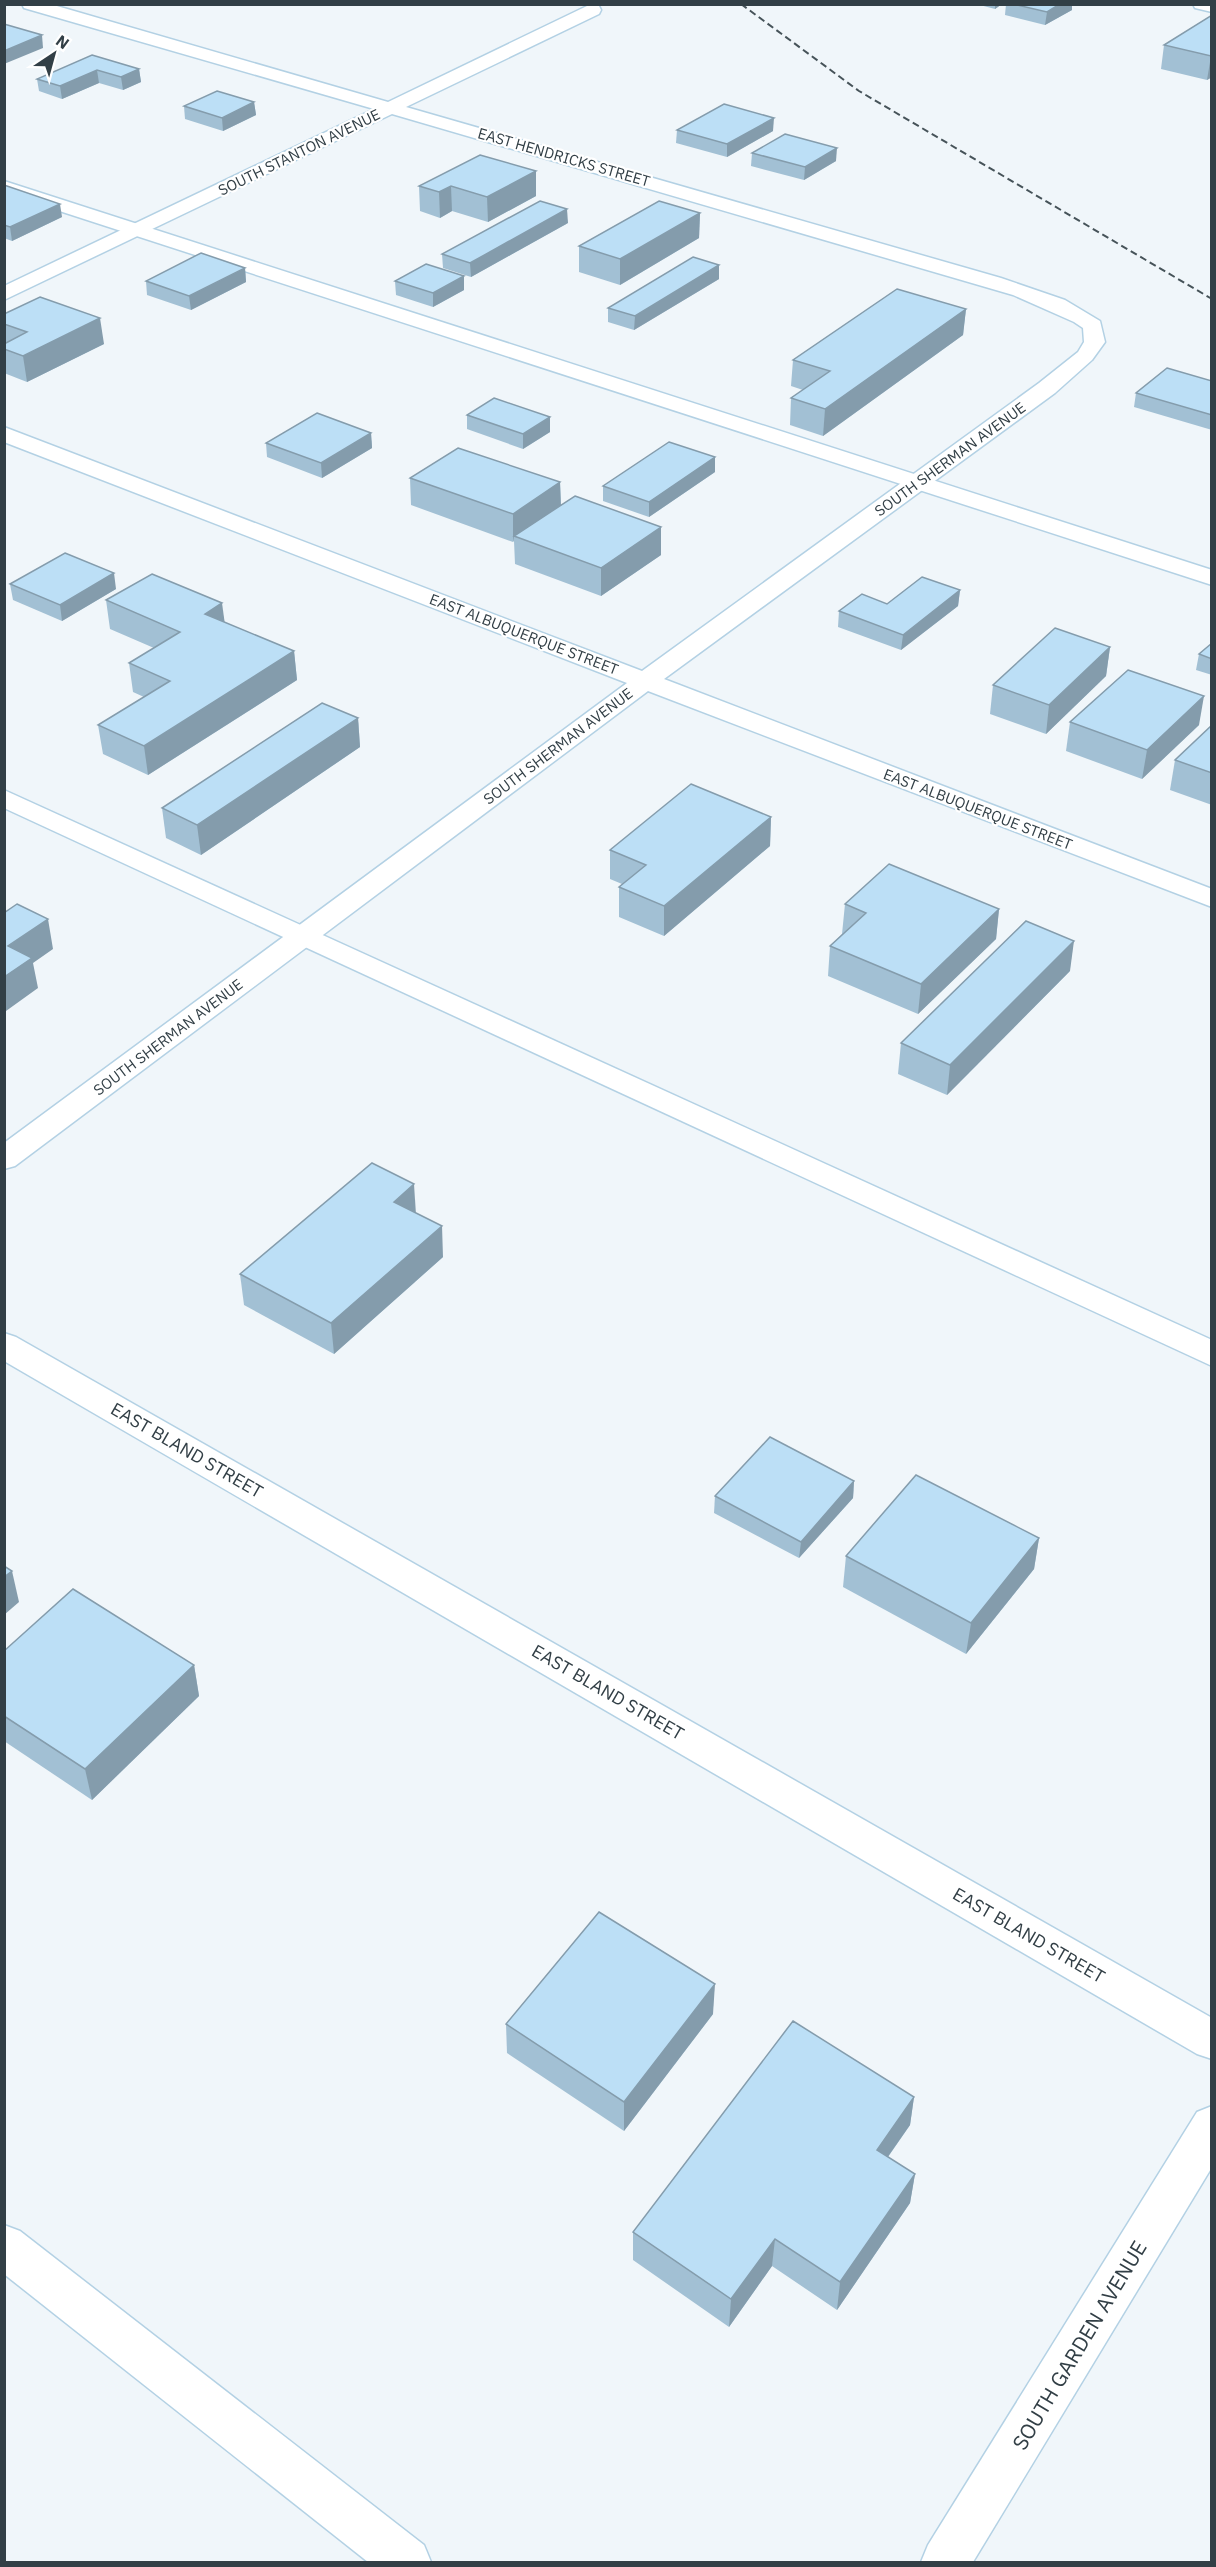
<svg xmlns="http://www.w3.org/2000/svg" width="1216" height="2567" viewBox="0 0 1216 2567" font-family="'IBM Plex Sans',sans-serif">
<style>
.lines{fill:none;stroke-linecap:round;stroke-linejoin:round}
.lane-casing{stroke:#b3d1e4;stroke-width:3}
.street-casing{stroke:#b3d1e4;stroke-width:3}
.secondary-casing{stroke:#b3d1e4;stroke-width:3}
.lane{fill:#fff;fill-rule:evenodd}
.street{fill:#fff;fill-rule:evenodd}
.secondary{fill:#fff;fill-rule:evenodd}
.rail{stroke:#465359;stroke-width:2;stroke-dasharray:7 4;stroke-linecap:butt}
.wall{fill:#a2c0d4}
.shaded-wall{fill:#849cac}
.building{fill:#bcdff6;stroke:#849cac;stroke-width:1.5}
.labels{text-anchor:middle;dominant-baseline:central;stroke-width:4.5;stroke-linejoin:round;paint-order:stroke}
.far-street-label{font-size:15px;fill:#323f46;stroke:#fff}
.street-label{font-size:18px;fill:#323f46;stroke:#fff}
.near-street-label{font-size:21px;fill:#323f46;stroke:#fff}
</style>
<rect width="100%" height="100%" fill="#f0f6fa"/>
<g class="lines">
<g class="lane-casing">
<g id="lane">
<path d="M4 181 1212 570V585L4 193Z"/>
<path d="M4 790 1212 1340V1366L4 808Z"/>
<path d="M4 2225 20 2231 424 2545 431 2562H368L4 2274Z"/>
</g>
</g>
<g class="street-casing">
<g id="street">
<path d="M22 4H50L388 102 587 6H599L601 10 599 14 406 107 1001 278 1065 300 1100 321 1105 342 1092 360 1055 393 664 679 1212 889V907L648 691 15 1166 4 1169V1143L627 683 4 442V427L642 671 1039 383 1078 352 1084 342 1083 328 1074 322 1013 295 392 114 4 300V286L374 109 24 8Z"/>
<path d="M1193 4H1212V12L1195 8Z"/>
</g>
</g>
<g class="secondary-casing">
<g id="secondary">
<path d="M4 1333 16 1337 1212 2018V2059L1197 2054 4 1361Z"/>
<path d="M1212 2106V2167L973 2562H921L928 2545 1197 2112Z"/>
</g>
</g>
<use href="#lane" class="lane"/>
<use href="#street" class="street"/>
<use href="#secondary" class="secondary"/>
<path class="rail" d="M741 4 859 91 1212 299"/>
</g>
<g class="wall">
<path d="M976 4H1002L995 9Z"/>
<path d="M1006 4H1072V10L1045 25 1005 15Z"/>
<path d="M1212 15V77L1207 80 1161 69 1164 45Z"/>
<path d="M92 55 139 69 141 82 123 90 99 83 62 99 39 91 37 79Z"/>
<path d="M254 102 256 115 223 131 185 119 184 106Z"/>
<path d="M677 130 773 131 727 157 676 143Z"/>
<path d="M752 153 836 161 804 180 751 166Z"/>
<path d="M536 171V196L488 222 452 211 440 218 420 211 419 186Z"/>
<path d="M4 185 62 217 12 241 4 238Z"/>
<path d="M700 213 699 238 620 285 579 272V246Z"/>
<path d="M568 223 471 277 443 268 442 254Z"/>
<path d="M719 265V279L634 330 608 322V308Z"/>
<path d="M245 268 246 282 191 310 147 295 146 281Z"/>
<path d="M464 276V290L433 307 396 295 395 281Z"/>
<path d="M966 309 963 335 823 436 790 425 791 398 803 390 791 386 793 360Z"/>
<path d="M4 314 104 344 27 382 4 373Z"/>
<path d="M1212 381V430L1134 407 1136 393Z"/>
<path d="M467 415 550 432 523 449 467 429Z"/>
<path d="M371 433 372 448 322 478 267 457 266 443Z"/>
<path d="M715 472 649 517 603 501V486Z"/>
<path d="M410 478 560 482 561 506 661 555 601 596 515 564 514 541 513 542 411 505Z"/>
<path d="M10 584 116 589 62 621 13 600Z"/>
<path d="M960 590 958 606 901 650 838 627 839 611 887 604Z"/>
<path d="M106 600 224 622 294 651 297 680 148 775 103 754 98 725 144 697 133 692 129 663 154 648 110 629Z"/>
<path d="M1212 643V675L1196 670 1199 654Z"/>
<path d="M1110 647 1106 676 1046 734 990 714 993 685Z"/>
<path d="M358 718 360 747 201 855 166 838 162 808Z"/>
<path d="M1070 722 1199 725 1142 779 1066 751Z"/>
<path d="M1212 725V805L1170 790 1175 760Z"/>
<path d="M771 817 770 846 664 936 619 917V887L622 884 610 879V850Z"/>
<path d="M845 904 999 909 996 939 918 1014 828 976 830 946 842 934Z"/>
<path d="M1070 971 947 1095 898 1074 901 1043Z"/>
<path d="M416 1213 443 1257 334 1354 244 1305 240 1274Z"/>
<path d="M854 1481 853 1498 799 1558 714 1513 715 1496Z"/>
<path d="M1039 1538 1034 1569 966 1654 843 1587 846 1556Z"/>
<path d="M4 1651 194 1665 199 1696 92 1800 4 1741Z"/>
<path d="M713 2014 624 2131 507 2053 506 2024Z"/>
<path d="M914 2097 910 2125 888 2157 915 2174 910 2203 837 2310 772 2266 729 2327 633 2260V2232Z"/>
</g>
<g class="shaded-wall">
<path d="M995 4H1002L995 9Z"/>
<path d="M1060 4H1072V10L1045 25 1047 12Z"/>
<path d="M42 35 43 48 4 64V51Z"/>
<path d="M1212 55V77L1207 80 1211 56Z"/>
<path d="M139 69 141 82 123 90 121 77Z"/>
<path d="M97 70 99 83 62 99 60 86Z"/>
<path d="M254 102 256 115 223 131 222 118Z"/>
<path d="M774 118 773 131 727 157V144Z"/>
<path d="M837 148 836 161 804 180 805 167Z"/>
<path d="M536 171V196L488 222 487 197Z"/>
<path d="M451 186 452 211 440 218 439 192Z"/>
<path d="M60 204 62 217 12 241 10 227Z"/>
<path d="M567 209 568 223 471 277 470 263Z"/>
<path d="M700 213 699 238 620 285V259Z"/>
<path d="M719 265V279L634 330 635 316Z"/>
<path d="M245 268 246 282 191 310 189 296Z"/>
<path d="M464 276V290L433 307V293Z"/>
<path d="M966 309 963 335 823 436 825 409Z"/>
<path d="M100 318 104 344 27 382 23 356Z"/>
<path d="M550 417V432L523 449V434Z"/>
<path d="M371 433 372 448 322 478 321 463Z"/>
<path d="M715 457V472L649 517V502Z"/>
<path d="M560 482 561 509 514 536 513 542V514Z"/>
<path d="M661 527V555L601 596V568Z"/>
<path d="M114 573 116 589 62 621 60 605Z"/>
<path d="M960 590 958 606 901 650 903 635Z"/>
<path d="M222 603 226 632 205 614Z"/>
<path d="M1110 647 1106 676 1046 734 1049 705Z"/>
<path d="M294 651 297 680 148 775 144 746Z"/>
<path d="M1204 696 1199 725 1142 779 1147 750Z"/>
<path d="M358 718 360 747 201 855 197 825Z"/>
<path d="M771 817 770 846 664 936V906Z"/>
<path d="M999 909 996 939 918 1014 921 984Z"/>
<path d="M48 919 53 949 33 963 38 988 6 1011 4 1004V977L8 946Z"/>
<path d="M1074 941 1070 971 947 1095 950 1065Z"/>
<path d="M414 1184 416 1215 394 1202Z"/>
<path d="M442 1226 443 1257 334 1354 331 1323Z"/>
<path d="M854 1481 853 1498 799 1558 801 1542Z"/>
<path d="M1039 1538 1034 1569 966 1654 971 1623Z"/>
<path d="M12 1571 19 1602 4 1615V1577Z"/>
<path d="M194 1665 199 1696 92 1800 85 1769Z"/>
<path d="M715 1984 713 2014 624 2131V2102Z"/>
<path d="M914 2097 910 2125 873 2178 877 2150Z"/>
<path d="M915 2174 910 2203 837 2310 840 2282Z"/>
<path d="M775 2239 772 2266 729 2327 731 2299Z"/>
</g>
<g class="building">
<path d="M1013 4H1060L1047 12Z"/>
<path d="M1212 15V55L1211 56 1164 45Z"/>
<path d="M4 24 42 35 4 51Z"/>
<path d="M92 55 139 69 121 77 97 70 60 86 37 79Z"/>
<path d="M217 91 254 102 222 118 184 106Z"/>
<path d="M724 104 774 118 727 144 677 130Z"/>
<path d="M785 134 837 148 805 167 752 153Z"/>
<path d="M480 155 536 171 487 197 451 186 439 192 419 186Z"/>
<path d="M4 185 60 204 10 227 4 225Z"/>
<path d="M540 201 567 209 470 263 442 254Z"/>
<path d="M659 201 700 213 620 259 579 246Z"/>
<path d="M201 253 245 268 189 296 146 281Z"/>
<path d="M693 257 719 265 635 316 608 308Z"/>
<path d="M426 264 464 276 433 293 395 281Z"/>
<path d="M897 289 966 309 825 409 791 398 830 371 793 360Z"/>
<path d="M40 297 100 318 23 356 4 349V344L27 332 4 324V314Z"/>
<path d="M1167 368 1212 381V415L1136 393Z"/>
<path d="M494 398 550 417 523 434 467 415Z"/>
<path d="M317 413 371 433 321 463 266 443Z"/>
<path d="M669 442 715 457 649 502 603 486Z"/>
<path d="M458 448 560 482 513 514 410 478Z"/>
<path d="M575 496 661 527 601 568 514 536Z"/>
<path d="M65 553 114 573 60 605 10 584Z"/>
<path d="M152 574 222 603 205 614 294 651 144 746 98 725 170 681 129 663 180 632 106 600Z"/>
<path d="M922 577 960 590 903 635 839 611 862 594 887 604Z"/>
<path d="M1055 628 1110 647 1049 705 993 685Z"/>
<path d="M1212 643V659L1199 654Z"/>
<path d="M1128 670 1204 696 1147 750 1070 722Z"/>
<path d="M322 703 358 718 197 825 162 808Z"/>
<path d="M1212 725V773L1175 760Z"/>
<path d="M691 784 771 817 664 906 619 887 646 865 610 850Z"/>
<path d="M889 864 999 909 921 984 830 946 866 913 845 904Z"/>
<path d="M17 904 48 919 8 946 32 958 4 977V913Z"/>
<path d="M1026 921 1074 941 950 1065 901 1043Z"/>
<path d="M372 1163 414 1184 394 1202 442 1226 331 1323 240 1274Z"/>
<path d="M770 1437 854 1481 801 1542 715 1496Z"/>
<path d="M916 1475 1039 1538 971 1623 846 1556Z"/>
<path d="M4 1566 12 1571 4 1577Z"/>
<path d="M73 1589 194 1665 85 1769 4 1716V1651Z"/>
<path d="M599 1912 715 1984 624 2102 506 2024Z"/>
<path d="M793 2021 914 2097 877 2150 915 2174 840 2282 775 2239 731 2299 633 2232Z"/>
</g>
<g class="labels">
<g class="far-street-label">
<text transform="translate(299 152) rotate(-26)">SOUTH STANTON AVENUE</text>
<text transform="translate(564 157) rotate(16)">EAST HENDRICKS STREET</text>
<text transform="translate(950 459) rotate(-36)">SOUTH SHERMAN AVENUE</text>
<text transform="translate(524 634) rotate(21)">EAST ALBUQUERQUE STREET</text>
<text transform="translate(558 746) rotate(-37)">SOUTH SHERMAN AVENUE</text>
<text transform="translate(978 809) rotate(21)">EAST ALBUQUERQUE STREET</text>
<text transform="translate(168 1037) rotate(-37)">SOUTH SHERMAN AVENUE</text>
</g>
<g class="street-label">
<text transform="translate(187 1450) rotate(30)">EAST BLAND STREET</text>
<text transform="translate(608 1692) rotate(30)">EAST BLAND STREET</text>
<text transform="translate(1029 1935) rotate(30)">EAST BLAND STREET</text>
</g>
<g class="near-street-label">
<text transform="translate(1079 2345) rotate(-59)">SOUTH GARDEN AVENUE</text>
</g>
</g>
<rect width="1216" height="2567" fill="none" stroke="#323f46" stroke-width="12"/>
<g transform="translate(54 54) rotate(36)" stroke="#ffffff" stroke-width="4.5" paint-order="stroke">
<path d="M0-4.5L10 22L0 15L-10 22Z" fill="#323f46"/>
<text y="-9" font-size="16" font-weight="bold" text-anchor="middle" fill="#323f46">N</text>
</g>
</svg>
